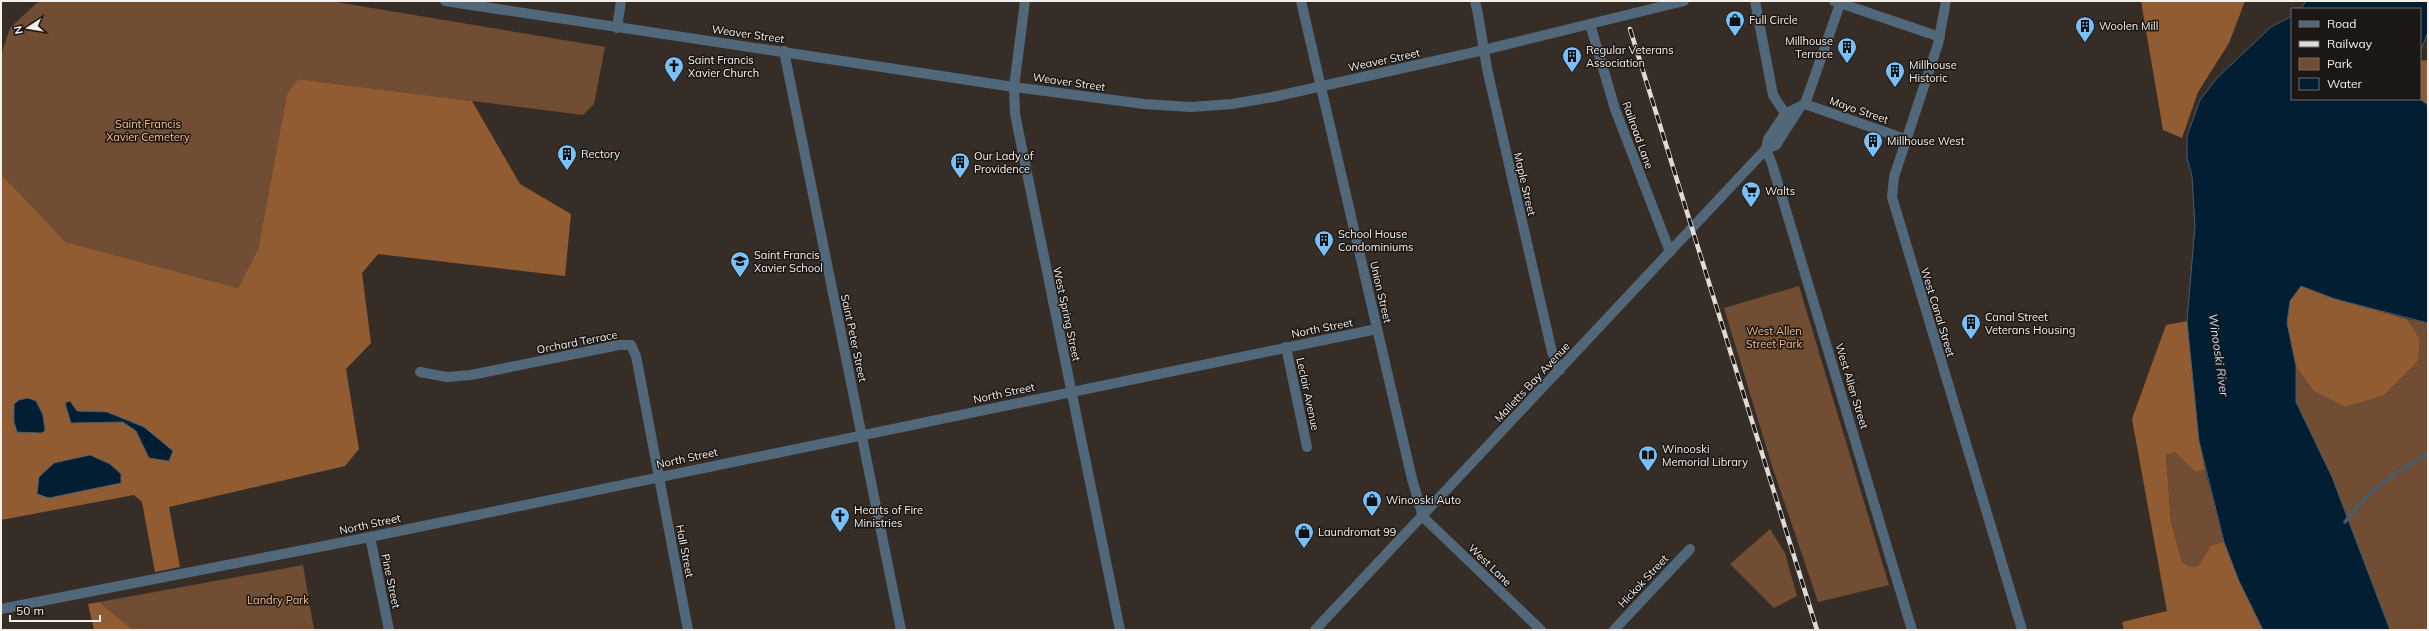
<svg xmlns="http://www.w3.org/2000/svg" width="2429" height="631" viewBox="0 0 2429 631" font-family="Mulish,sans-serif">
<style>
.green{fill:#704d33}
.forest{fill:#925c33}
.water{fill:#011e33;stroke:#4a5d6a}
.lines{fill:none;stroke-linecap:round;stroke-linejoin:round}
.stream{stroke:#4a5d6a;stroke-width:3.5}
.minor{stroke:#51687b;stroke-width:10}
.rail-casing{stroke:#e1dad5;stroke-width:4.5}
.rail{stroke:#1b1714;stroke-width:3;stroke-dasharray:9;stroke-linecap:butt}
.labels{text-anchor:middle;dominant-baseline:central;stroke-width:3;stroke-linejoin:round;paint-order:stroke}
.poi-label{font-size:11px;fill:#f5efea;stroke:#1b1714;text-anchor:start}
.street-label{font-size:11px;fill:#f5efea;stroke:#1b1714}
.park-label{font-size:11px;fill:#fcbb8d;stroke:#1b1714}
.water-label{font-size:12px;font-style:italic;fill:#bfddf7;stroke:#1b1714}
</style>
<rect width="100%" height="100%" fill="#372d27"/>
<g class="green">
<path d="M39 1H330L605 47 594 104 583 115 298 79 287 94 258 249 238 288 66 242 1 174V55L10 28Z"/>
<path d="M1799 286 1889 585 1818 602 1772 466 1724 308Z"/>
<path d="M2407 319 2428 323V630H2390L2332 477 2296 402V366L2313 391 2345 407 2383 396 2418 361 2420 339Z"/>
<path d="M2175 452 2195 472 2205 470 2224 542 2211 545 2198 566 2190 567 2182 562 2171 522 2166 455Z"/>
<path d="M1770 529 1785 553 1797 596 1774 608 1730 564Z"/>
<path d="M303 565 314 630H133L99 602Z"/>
</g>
<g class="forest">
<path d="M2141 1H2245L2229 43 2198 92 2182 138 2163 130Z"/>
<path d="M2428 60V105L2421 100 2420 96V61Z"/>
<path d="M298 79 472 101 520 184 571 214 565 276 378 254 362 273 371 343 346 369 359 449 345 466 169 507 180 567 155 572 142 502 134 495 1 520V174L66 242 238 288 258 249 287 94Z"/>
<path d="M2301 286 2335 299 2407 319 2420 339 2418 361 2383 396 2345 407 2313 391 2296 366 2287 323 2290 301Z"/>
<path d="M2187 321 2199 441 2205 470 2195 472 2175 452 2166 455 2171 522 2182 562 2190 567 2198 566 2211 545 2224 542 2239 581 2263 630H2124L2122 622 2167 611 2132 419 2166 325Z"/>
<path d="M99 602 133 630H94L88 604Z"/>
</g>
<g class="water">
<path d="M2306 1H2428V32L2420 52V9H2301Z"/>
<path d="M2292 16V99H2420V96L2421 100 2428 105V323L2335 299 2301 286 2290 301 2287 323 2296 366V402L2332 477 2390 630H2263L2239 581 2224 542 2199 441 2187 321 2195 226 2192 176 2187 158V136L2200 100 2217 78 2271 27Z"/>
<path d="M28 398 36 401 43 415 45 431 41 433 17 432 14 422V404L19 400Z"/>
<path d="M70 401 77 411 107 412 144 427 173 451 169 461 149 458 136 431 123 422 71 423 65 403Z"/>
<path d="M90 455 110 464 121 474V483L49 498 37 494 39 477 54 463Z"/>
</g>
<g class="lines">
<path class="stream" d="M2345 522C2370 489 2392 474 2428 454"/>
<g class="minor">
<path d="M445 1 1014 87 1144 104 1191 107 1232 104 1273 97 1484 50 1684 1"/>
<path d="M1025 1 1014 87 1015 114 1120 630"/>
<path d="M1301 1 1412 479 1423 517 1541 630"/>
<path d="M1475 1C1481 25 1483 49 1488 73 1509 166 1530 259 1552 352L1560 370"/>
<path d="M1755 1 1773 95 1788 118"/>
<path d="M1834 1 1940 37"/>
<path d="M1946 1 1938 44 1894 177 1892 197 2022 630"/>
<path d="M1590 24 1615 109 1670 252"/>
<path d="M617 28 621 1"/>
<path d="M784 51 901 630"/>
<path d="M1805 104 1905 139"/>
<path d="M1766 149 1772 164 1912 630"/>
<path d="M1766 149 1768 139 1785 114 1805 104 1841 1"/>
<path d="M1286 347 1307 447"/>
<path d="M420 372 447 377 471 375 619 345H631L636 356 688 630"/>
<path d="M370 537 389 630"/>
<path d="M1 609 370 537 1377 329"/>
<path d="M1315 630 1766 149 1776 145 1799 109"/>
<path d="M1614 630 1690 549"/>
</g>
<g class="rail-casing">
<path id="rail" d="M1630 29 1817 630"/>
</g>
<use href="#rail" class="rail"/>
</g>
<defs>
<g id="shop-pin" transform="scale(1)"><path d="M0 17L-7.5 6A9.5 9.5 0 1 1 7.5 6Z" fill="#79bff8" stroke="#1b1714"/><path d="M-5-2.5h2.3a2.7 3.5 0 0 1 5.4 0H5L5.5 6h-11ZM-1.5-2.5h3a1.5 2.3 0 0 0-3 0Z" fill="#111"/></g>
<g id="building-pin" transform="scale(1)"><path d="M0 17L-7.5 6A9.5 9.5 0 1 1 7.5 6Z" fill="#79bff8" stroke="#1b1714"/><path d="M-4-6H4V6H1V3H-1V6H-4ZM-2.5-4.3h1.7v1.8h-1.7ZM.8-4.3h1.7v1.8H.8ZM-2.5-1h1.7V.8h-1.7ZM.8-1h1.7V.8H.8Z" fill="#111"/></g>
<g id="church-pin" transform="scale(1)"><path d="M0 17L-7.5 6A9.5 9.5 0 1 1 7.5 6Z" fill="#79bff8" stroke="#1b1714"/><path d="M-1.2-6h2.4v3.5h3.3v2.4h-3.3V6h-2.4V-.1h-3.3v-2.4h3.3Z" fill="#111"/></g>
<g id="supermarket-pin" transform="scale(1)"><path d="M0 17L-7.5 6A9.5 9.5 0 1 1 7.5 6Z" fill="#79bff8" stroke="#1b1714"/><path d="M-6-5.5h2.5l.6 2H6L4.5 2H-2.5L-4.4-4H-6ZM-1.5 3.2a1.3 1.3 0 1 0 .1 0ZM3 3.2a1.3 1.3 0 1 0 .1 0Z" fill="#111"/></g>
<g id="school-pin" transform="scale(1)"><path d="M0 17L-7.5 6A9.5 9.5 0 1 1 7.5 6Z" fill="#79bff8" stroke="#1b1714"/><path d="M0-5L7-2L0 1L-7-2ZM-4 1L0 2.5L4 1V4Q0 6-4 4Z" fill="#111"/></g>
<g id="library-pin" transform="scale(1)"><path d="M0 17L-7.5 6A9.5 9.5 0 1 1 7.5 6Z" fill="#79bff8" stroke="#1b1714"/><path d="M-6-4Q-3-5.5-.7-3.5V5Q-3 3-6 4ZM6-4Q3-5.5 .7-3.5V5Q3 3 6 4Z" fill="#111"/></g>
</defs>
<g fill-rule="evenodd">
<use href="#shop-pin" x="1735" y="20"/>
<use href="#building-pin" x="2085" y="26"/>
<use href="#building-pin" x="1847" y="47"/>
<use href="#building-pin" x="1572" y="56"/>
<use href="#church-pin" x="674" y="66"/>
<use href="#building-pin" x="1895" y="71"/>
<use href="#building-pin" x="1873" y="141"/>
<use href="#building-pin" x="567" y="154"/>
<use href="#building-pin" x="960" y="162"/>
<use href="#supermarket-pin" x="1751" y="191"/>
<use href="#building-pin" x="1324" y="240"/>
<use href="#school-pin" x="740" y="261"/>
<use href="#building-pin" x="1971" y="323"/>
<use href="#library-pin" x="1648" y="455"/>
<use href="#shop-pin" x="1372" y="500"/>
<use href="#church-pin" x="840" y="516"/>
<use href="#shop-pin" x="1304" y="532"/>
</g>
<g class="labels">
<g class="poi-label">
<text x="1749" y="20">Full Circle</text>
<text x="2099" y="26">Woolen Mill</text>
<text x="1833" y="41" text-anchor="end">Millhouse<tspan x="1833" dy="13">Terrace</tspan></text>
<text x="1586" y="50">Regular Veterans<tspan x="1586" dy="13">Association</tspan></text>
<text x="688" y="60">Saint Francis<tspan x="688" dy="13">Xavier Church</tspan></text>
<text x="1909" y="65">Millhouse<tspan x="1909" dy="13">Historic</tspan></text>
<text x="1887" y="141">Millhouse West</text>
<text x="581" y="154">Rectory</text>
<text x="974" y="156">Our Lady of<tspan x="974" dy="13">Providence</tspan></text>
<text x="1765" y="191">Walts</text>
<text x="1338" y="234">School House<tspan x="1338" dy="13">Condominiums</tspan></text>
<text x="754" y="255">Saint Francis<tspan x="754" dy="13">Xavier School</tspan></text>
<text x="1985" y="317">Canal Street<tspan x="1985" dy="13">Veterans Housing</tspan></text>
<text x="1662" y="449">Winooski<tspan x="1662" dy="13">Memorial Library</tspan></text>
<text x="1386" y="500">Winooski Auto</text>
<text x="854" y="510">Hearts of Fire<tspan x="854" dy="13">Ministries</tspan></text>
<text x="1318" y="532">Laundromat 99</text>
</g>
<g class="street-label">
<text transform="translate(748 34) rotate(8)">Weaver Street</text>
<text transform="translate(1384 60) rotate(-12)">Weaver Street</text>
<text transform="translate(1069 82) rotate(8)">Weaver Street</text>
<text transform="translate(1859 110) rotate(19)">Mayo Street</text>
<text transform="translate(1638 135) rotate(70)">Railroad Lane</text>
<text transform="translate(1525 184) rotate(77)">Maple Street</text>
<text transform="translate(1381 292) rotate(77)">Union Street</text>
<text transform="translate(1938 312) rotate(73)">West Canal Street</text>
<text transform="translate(1067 314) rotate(78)">West Spring Street</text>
<text transform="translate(1322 328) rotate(-11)">North Street</text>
<text transform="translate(854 338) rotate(78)">Saint Peter Street</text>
<text transform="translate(577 342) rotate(-11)">Orchard Terrace</text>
<text transform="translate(1532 382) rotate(-47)">Malletts Bay Avenue</text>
<text transform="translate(1852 386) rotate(73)">West Allen Street</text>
<text transform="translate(1004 393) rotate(-12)">North Street</text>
<text transform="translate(1308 394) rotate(78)">Leclair Avenue</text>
<text transform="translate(687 458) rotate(-12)">North Street</text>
<text transform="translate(370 524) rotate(-12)">North Street</text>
<text transform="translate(685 551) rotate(79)">Hall Street</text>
<text transform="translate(1490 565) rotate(44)">West Lane</text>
<text transform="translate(391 581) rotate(78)">Pine Street</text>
<text transform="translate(1643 581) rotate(-47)">Hickok Street</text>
</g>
<g class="park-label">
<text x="148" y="124">Saint Francis<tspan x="148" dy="13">Xavier Cemetery</tspan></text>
<text x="1774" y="331">West Allen<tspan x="1774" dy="13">Street Park</tspan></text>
<text x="278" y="600">Landry Park</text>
</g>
<g class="water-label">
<text transform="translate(2219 355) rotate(82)">Winooski River</text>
</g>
</g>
<rect width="2429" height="631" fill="none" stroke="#f5efea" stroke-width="4"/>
<rect x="2291" y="8" width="130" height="92" fill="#1b1714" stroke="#726d6a"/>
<rect x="2299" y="21" width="20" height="6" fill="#51687b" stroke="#726d6a"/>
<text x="2327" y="28" font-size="12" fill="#f5efea">Road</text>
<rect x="2299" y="41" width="20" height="6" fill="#e1dad5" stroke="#726d6a"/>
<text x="2327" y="48" font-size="12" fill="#f5efea">Railway</text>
<rect x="2299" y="58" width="20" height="12" fill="#704d33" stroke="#726d6a"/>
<text x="2327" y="68" font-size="12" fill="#f5efea">Park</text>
<rect x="2299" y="78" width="20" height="12" fill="#011e33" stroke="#726d6a"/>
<text x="2327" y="88" font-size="12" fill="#f5efea">Water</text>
<g transform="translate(28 28) rotate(258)" stroke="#1b1714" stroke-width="3" paint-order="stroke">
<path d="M0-3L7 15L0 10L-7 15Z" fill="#f5efea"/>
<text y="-6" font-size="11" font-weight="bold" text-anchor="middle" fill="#f5efea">N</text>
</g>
<path d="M10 615v6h90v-6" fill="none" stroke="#f5efea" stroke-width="2"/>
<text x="16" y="615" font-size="12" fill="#f5efea" stroke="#1b1714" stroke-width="3" paint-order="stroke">50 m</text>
</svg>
